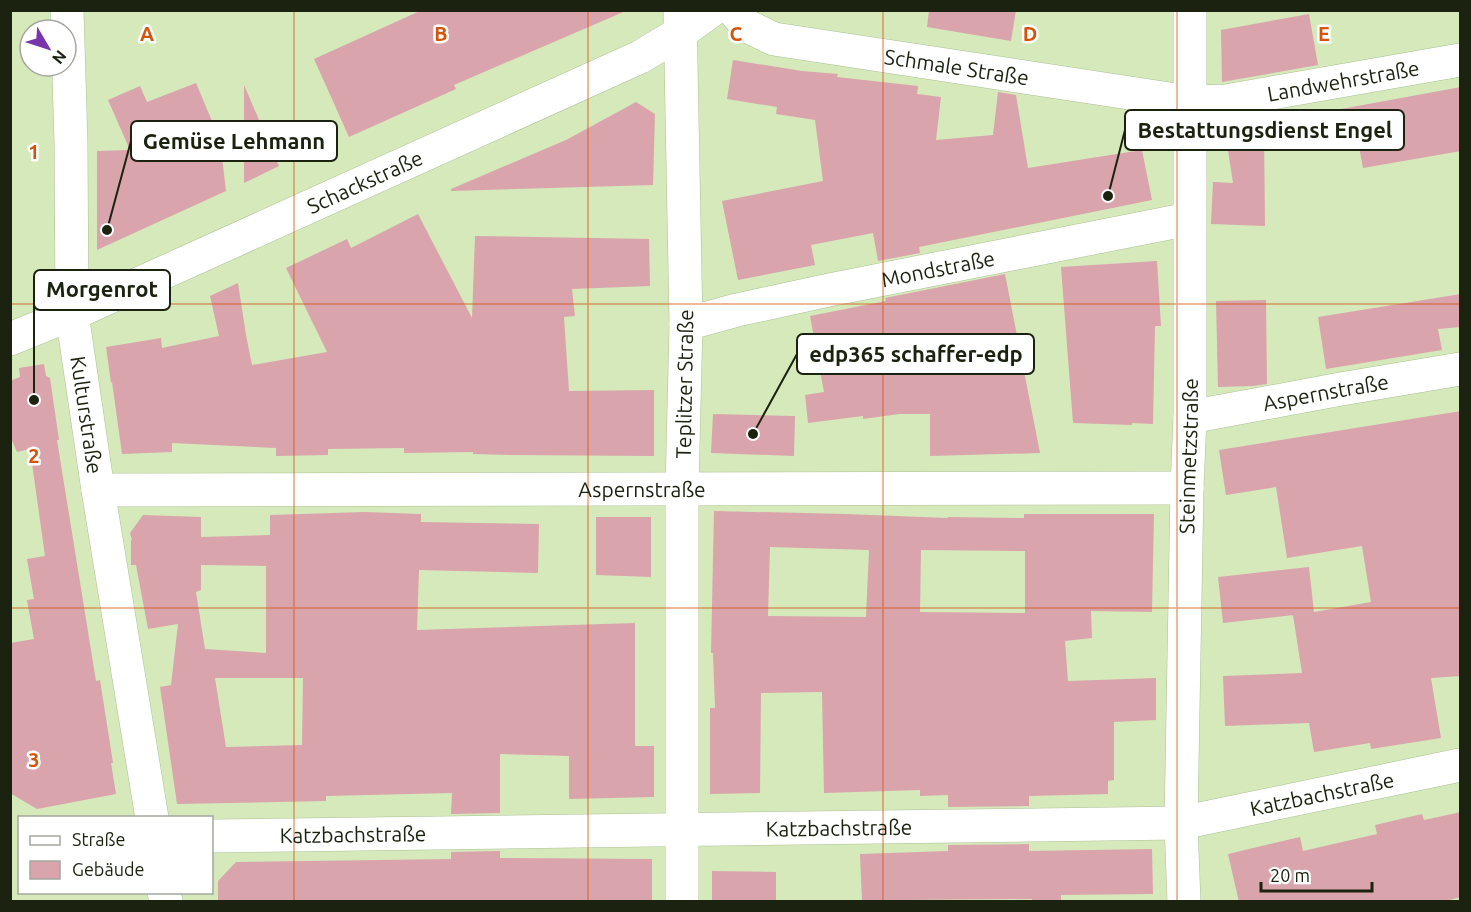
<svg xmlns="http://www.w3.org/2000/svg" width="1471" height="912" viewBox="0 0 1471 912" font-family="Ubuntu,sans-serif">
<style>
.building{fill:#daa4ad;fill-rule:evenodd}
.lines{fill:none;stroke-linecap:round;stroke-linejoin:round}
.minor-casing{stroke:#adc194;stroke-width:34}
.minor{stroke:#fff;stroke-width:33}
.grid{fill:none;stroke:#d4540c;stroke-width:1.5;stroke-opacity:0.55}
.labels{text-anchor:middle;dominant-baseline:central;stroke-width:5;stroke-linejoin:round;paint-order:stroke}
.street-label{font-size:21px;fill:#1b2210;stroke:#fff}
.grid-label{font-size:20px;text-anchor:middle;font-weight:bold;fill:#d4540c;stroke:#fff;stroke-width:5;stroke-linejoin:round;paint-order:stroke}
.leader{fill:none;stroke:#1b2210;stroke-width:2}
.callout-dot{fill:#1b2210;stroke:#fff;stroke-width:2}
.callout{fill:#fff;stroke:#1b2210;stroke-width:2}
.callout-label{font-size:22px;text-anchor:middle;font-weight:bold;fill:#1b2210}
</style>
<rect width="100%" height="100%" fill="#d5e9bb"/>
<g class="building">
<path d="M422 10H628L454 85 456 89 349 137 314 59Z"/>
<path d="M929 10H1016L1011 41 927 27Z"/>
<path d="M1309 14 1318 65 1222 82 1221 30Z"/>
<path d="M733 60 802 71 838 74 837 77 918 86 917 94 941 97 936 140 993 135 998 92 1016 95 1028 168 1142 150 1152 200 919 247 920 253 878 261 873 233 811 245 815 265 738 280 722 201 823 181 815 120 776 114 777 107 727 99Z"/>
<path d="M196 83 220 140 226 191 97 250V151L130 150 108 100 140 86 147 102Z"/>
<path d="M244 85 279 166 244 183Z"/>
<path d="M1461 87V151L1363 168 1358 142 1336 146 1330 111Z"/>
<path d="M636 102 655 114 653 185 451 191V189L566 140Z"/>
<path d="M1264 131 1265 226 1211 224 1213 182 1233 183 1226 137Z"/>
<path d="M418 214 472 318 475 236 649 239 650 286 572 289 575 316 564 317 569 391 654 390V456L511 455 473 454V452L404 453V448L328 449V455L276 456V448L172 443V452L122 454 112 382 111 383 106 347 161 338 162 348 219 336 210 296 238 283 246 335 252 365 327 352 286 268 347 239 351 248Z"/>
<path d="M1157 261 1161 326H1155L1153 424 1132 423V425L1073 423 1061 267Z"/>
<path d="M1005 274 1040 453 930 456V414H899L863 419V416L808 423 805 395 824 392 810 316 886 301 885 298Z"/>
<path d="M1461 294V327L1438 329 1442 350 1326 369 1318 317Z"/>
<path d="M1266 300 1267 384 1253 386 1218 387 1216 301Z"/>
<path d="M44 364 46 376 50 378 59 440H57L96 681 100 680 113 763H111L116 794 37 809 10 793V643L34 639 27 600 34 599 27 559 45 556 30 449 17 452 10 436V381L20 377 19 368Z"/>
<path d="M1461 411V676L1431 678 1441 738 1371 749 1370 743 1314 752 1309 723 1225 726 1223 676 1302 673 1293 615 1302 614 1223 623 1218 577 1309 567 1314 612 1371 602 1362 546 1287 558 1276 487 1226 495 1219 450Z"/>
<path d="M713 414 795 416 794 456 711 453Z"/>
<path d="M714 511 846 514 948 518V517L1024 518V514H1154L1152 612 1091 611 1092 638 1065 641 1068 681 1156 678V720L1114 722V780L1108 781V794L1029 796V806L948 807V795L920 796V790L824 793 822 692 761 693 760 793 710 794V708H715L713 653H711ZM770 547 869 550 866 617 768 616ZM921 550 1025 551V613L920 612Z"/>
<path d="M365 512 421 514V522L539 524 538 573 419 570 417 630 635 623V746H654V797L569 799V756L500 754V813L451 814 452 793 326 796V801L177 804 160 687 171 685 178 624 148 629 136 565H131V540H132L130 533 143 515 201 517V537L270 535V515ZM201 565 266 566V653L205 649 196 592 201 590ZM215 678H303L302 745 226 747Z"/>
<path d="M596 517H651V577L596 575Z"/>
<path d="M1461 812V897L1442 902H1239L1228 854 1300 837 1303 851 1377 834 1375 825 1422 814 1424 820Z"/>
<path d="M1029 844V851L1152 849 1153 894 1061 895V902H1032V899L905 900V902H862L860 854 948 851V845Z"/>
<path d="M500 851V858L652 859V902H218V881L236 862 451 859V852Z"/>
<path d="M712 871 776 872V902H712Z"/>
</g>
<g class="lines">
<g class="minor-casing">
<g id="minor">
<path id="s1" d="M67 10 71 144 72 314 98 490 152 818"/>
<path d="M680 10 686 324 682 489V902"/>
<path id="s2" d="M733 10 747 26 774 39 1189 102 1226 101 1460 60"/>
<path id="s3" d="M686 324 737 310 829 290 1189 219"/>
<path id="s4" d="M10 339 72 314 640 57 680 33 712 10"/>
<path id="s5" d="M1190 417 1341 389 1460 369"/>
<path id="s6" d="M98 490 1187 488"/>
<path id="s7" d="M212 836 1181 823 1460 765"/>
<path d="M164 892 166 902"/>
<path id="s8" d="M1184 902 1181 823 1187 488 1190 417V10"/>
</g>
</g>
<use href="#minor" class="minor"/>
</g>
<path class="grid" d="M294 10V902M588 10V902M883 10V902M1177 10V902M10 304H1460M10 608H1460"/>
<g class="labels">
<g class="street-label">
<text stroke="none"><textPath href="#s2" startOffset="236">Schmale Straße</textPath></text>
<text stroke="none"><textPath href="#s2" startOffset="627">Landwehrstraße</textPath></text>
<text stroke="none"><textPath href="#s4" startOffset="388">Schackstraße</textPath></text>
<text stroke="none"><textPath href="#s3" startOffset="258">Mondstraße</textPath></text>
<text transform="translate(684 384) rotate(-89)">Teplitzer Straße</text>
<text stroke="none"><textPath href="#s5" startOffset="138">Aspernstraße</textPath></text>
<text stroke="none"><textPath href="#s1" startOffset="406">Kulturstraße</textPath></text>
<text stroke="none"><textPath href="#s8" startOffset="446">Steinmetzstraße</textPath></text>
<text stroke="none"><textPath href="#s6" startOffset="544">Aspernstraße</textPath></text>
<text stroke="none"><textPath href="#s7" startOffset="1113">Katzbachstraße</textPath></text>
<text stroke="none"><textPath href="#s7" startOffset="627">Katzbachstraße</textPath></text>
<text stroke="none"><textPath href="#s7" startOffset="141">Katzbachstraße</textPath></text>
</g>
</g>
<g class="grid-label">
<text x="147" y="41">A</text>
<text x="441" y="41">B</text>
<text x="736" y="41">C</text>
<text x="1030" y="41">D</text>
<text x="1324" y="41">E</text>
<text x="34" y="159">1</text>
<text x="34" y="463">2</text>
<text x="34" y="767">3</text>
</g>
<path class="leader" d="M1108 196L1125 130M107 230L131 141M34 400L34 290M753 434L797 354"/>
<g class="callout-dot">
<circle cx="1108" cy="196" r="6"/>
<circle cx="107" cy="230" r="6"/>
<circle cx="34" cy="400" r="6"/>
<circle cx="753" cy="434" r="6"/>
</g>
<g class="callout">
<rect x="1125" y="110" width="279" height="40" rx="6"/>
<rect x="131" y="121" width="206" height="40" rx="6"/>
<rect x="34" y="270" width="136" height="40" rx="6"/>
<rect x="797" y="334" width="237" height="40" rx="6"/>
</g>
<g class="callout-label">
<text x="1265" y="138">Bestattungsdienst Engel</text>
<text x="234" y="149">Gemüse Lehmann</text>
<text x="102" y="297">Morgenrot</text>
<text x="916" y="362">edp365 schaffer-edp</text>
</g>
<rect width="1471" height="912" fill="none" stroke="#1b2210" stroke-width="24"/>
<rect x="18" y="816" width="195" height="78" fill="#ffffff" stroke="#a4a79f" stroke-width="1.5"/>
<rect x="30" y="836" width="30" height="9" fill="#ffffff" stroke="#a4a79f" stroke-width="1.5"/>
<text x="72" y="846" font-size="18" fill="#1b2210">Straße</text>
<rect x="30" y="861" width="30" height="18" fill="#daa4ad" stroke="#a4a79f" stroke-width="1.5"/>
<text x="72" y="876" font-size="18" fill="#1b2210">Gebäude</text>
<g transform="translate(48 48) rotate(129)"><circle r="28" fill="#ffffff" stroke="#a4a79f" stroke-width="1.5"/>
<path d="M0-4.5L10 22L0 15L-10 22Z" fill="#7836ab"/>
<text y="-9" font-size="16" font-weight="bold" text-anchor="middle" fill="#1b2210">N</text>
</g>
<path d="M1261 882v9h111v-9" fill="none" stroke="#1b2210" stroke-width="3"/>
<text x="1270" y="882" font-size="18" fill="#1b2210" stroke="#ffffff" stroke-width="4.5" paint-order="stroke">20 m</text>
</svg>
